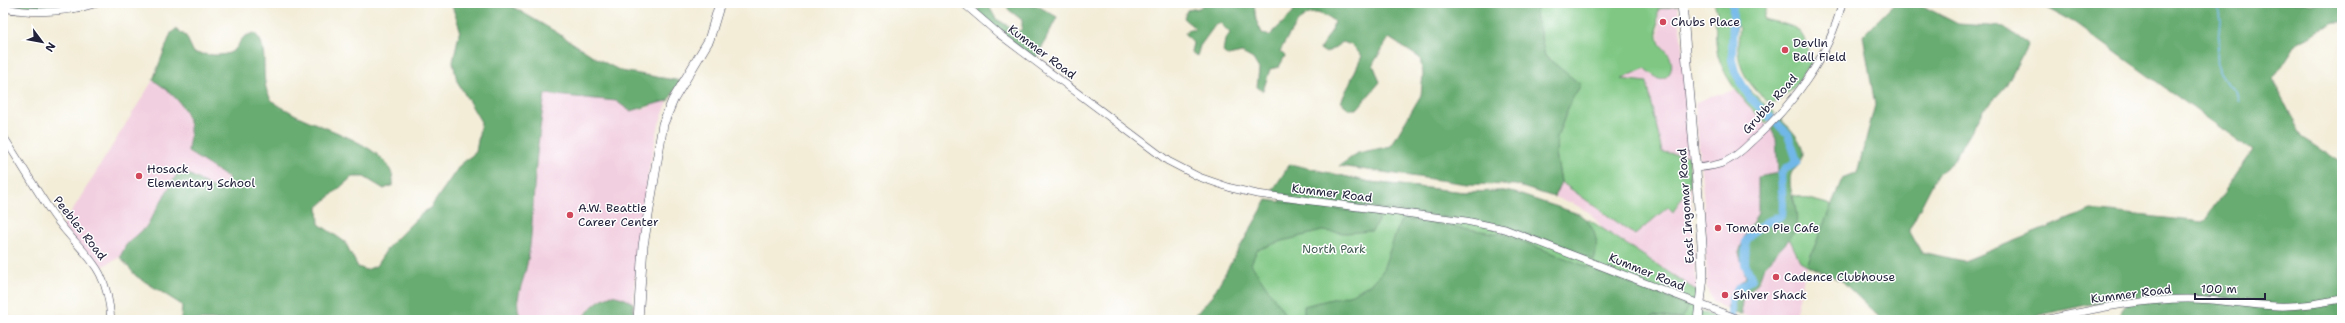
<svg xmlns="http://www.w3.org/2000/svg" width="2345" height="323" viewBox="0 0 2345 323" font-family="'Shantell Sans',sans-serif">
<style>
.built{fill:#f2cfe0}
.green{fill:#7fc783;stroke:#50745f}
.forest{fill:#67ac71;stroke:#446756}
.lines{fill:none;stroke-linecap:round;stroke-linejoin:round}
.stream{stroke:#71b8e8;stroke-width:1.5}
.river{stroke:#71b8e8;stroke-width:8}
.minor-casing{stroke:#414053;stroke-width:8}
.major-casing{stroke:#414053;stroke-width:10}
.minor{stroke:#fff;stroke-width:7}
.major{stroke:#fff;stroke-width:9}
.poi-dot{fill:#d1495b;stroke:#fff;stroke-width:1.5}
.labels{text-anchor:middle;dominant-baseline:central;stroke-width:3;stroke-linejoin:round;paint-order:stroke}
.poi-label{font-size:12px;fill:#22223b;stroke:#fff;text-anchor:start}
.street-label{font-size:12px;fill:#22223b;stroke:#fff}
.park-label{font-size:12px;fill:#435c54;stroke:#fff}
</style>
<rect width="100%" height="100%" fill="#fff"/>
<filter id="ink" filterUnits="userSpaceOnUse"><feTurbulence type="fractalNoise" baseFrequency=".025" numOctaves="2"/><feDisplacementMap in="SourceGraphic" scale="8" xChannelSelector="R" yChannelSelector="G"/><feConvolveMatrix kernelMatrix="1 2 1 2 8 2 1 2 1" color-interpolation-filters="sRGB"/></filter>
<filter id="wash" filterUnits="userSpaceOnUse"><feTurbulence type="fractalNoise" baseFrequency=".012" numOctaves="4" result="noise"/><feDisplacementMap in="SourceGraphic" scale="16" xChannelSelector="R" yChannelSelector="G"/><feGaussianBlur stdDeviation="0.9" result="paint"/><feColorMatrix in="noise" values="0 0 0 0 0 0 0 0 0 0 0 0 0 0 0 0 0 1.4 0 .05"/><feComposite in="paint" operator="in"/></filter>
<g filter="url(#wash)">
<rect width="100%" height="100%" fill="#f3edd8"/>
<g class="built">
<path d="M1678 6 1685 77 1689 156 1662 152 1647 82 1621 79 1645 68 1655 77 1663 79 1669 74 1672 65 1668 53 1660 43 1658 9Z"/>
<path d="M153 80 171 91 184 110 190 128 188 152 229 178 220 193 160 205 146 227 126 245 120 257 98 269 62 227Z"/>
<path d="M1737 90 1750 108 1771 129 1776 139 1778 173 1758 177V212L1745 235 1746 277 1731 292 1726 309 1714 302 1707 289 1704 205 1695 103 1711 96Z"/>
<path d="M545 94 616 101 631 111 648 108 655 103 668 101 659 124 650 164 637 255 633 303 623 298 612 296 599 300 588 310 583 320H523L518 313 519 295 526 269 531 239 535 175Z"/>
<path d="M1561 182 1635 235 1668 207 1674 212 1690 185 1697 291 1605 243 1601 226 1590 213 1572 203 1554 197Z"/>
<path d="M1789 238 1800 261 1807 265 1794 320H1760L1742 315V301L1744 295 1759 280 1764 267 1773 254Z"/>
</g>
<g class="green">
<path d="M83 3 44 9 3 4V3Z"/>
<path d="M1538 3H1678V6L1658 9C1658 19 1656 35 1660 44 1662 47 1666 50 1668 53 1675 64 1672 79 1658 79L1645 68 1622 79 1647 82 1662 152 1689 156 1690 185 1673 212 1668 207 1635 235 1561 182C1560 173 1557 164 1556 155 1553 131 1569 104 1580 85L1545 57 1536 14Z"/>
<path d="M1714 3H1767L1763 19C1798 28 1801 23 1812 61 1803 76 1788 101 1769 103 1744 81 1733 62 1740 28L1737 25C1728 77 1739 80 1775 113L1766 123C1746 104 1723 79 1717 51 1715 40 1716 27 1715 16L1717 12Z"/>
<path d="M1302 167 1370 182 1464 192 1504 191 1570 212 1591 221 1697 291V310L1722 320H1204Z"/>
<path d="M1793 195 1832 205 1807 265 1800 261 1789 238C1799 224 1796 211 1793 195Z"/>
</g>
<g class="forest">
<path d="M451 3H506L556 32 596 58 621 71 681 81 668 101C655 103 644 108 630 111L616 101 545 94C541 121 537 148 535 176 532 208 533 242 525 273 521 287 512 308 523 320H179L181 319 182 305 136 276 120 257 126 245 146 227 180 169 220 192 229 178 188 152C188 145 191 135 190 127 187 105 170 91 153 80L171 33 176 29 186 36 194 53C205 54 223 58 233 51 243 43 236 38 254 33 272 46 257 80 271 99 275 104 283 108 289 111 315 128 397 145 393 185L384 189 364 177H352L318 207 319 224 345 242 358 267 366 270 376 266 389 246 419 216 431 207 460 165 476 152 481 122 457 81 453 62 460 29Z"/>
<path d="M983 3H987L996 19 1019 32 1022 28V20L1009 10 1005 3 1036 5 1057 17 1035 61 975 14Z"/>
<path d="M1207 3H1251L1254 4 1256 20 1262 33 1269 36 1292 14 1297 3H1538L1536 14 1545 56 1581 85 1571 101 1557 137 1556 154 1561 182 1554 197 1515 185 1467 184 1339 166 1358 153 1391 146 1421 95 1423 74 1420 58 1389 38 1373 64 1380 82 1357 109H1349L1341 102 1362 56 1351 45 1343 42 1326 53 1320 49 1332 30 1334 21C1329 18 1322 14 1317 13 1299 11 1287 39 1280 51L1285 56 1279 67 1270 69 1263 91 1257 87 1259 69 1253 59 1242 53 1228 56 1223 52 1225 40 1230 33 1220 23 1216 24 1200 46 1197 56 1191 52 1193 43 1185 34 1188 29 1194 30 1195 28 1184 19 1187 10 1199 8Z"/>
<path d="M1895 3H1917L1958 24 2004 27 2028 44 2005 87 1984 110 1951 164 1937 175 1909 230 1921 252 1964 261 2091 210 2203 222 2253 151 2075 23 2038 3H2342V22H2334L2297 43 2273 80 2302 137 2342 163V320H2115L2133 295 2017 320H1882L1842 281 1807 265 1842 179 1857 173 1875 105 1863 35Z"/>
<path d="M1780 119C1790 128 1807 144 1802 159 1800 165 1793 168 1791 174 1786 192 1803 212 1794 231 1788 245 1772 254 1764 268 1761 274 1760 280 1756 285 1745 298 1740 295 1742 315L1726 309 1731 292 1746 277 1739 253 1745 235 1758 213V177L1778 173 1776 139 1771 129Z"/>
<path d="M1290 164 1370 182 1464 192 1504 191 1515 193 1579 214C1595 225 1600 242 1594 260L1502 225 1271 193Z"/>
<path d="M1267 200 1378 215V221L1372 231 1345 233 1322 231 1279 242 1257 250 1251 264 1285 314 1282 320H1191L1212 296Z"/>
<path d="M1405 219 1506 235 1688 306 1682 319 1653 316 1646 320H1304V306L1352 294 1370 284 1382 272 1400 222Z"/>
<path d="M612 295 623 298 633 303V320H583C590 306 598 300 612 295Z"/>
</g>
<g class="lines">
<path class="stream" d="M2218 3 2220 22 2217 50 2218 73 2236 92 2239 102"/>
<path class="river" d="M1731 320V300L1738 289 1752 279 1745 264 1746 241 1753 232 1766 222 1782 216 1783 205 1781 175 1786 168 1797 161 1788 134 1750 98 1735 72 1732 60 1733 3"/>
</g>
</g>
<g filter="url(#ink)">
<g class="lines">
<g class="minor-casing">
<g id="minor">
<path d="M963 3 999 34 1144 143 1168 161 1199 177 1231 188 1257 194 1466 221 1505 229 1741 320"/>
<path d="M3 8C35 14 66 13 98 3"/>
<path d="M3 136C20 162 36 190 54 216 84 258 107 261 111 320"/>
<path d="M1696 168C1706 167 1716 166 1725 162 1735 157 1744 149 1752 141 1793 105 1829 57 1842 3"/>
<path d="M2043 320C2091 310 2138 299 2188 299 2217 299 2246 305 2276 306 2298 307 2320 303 2342 299"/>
</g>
</g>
<g class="major-casing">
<g id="major">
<path d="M1682 3 1702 244 1703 277 1698 320"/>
<path d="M638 320 643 246 663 124 673 100 709 40 720 3"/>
</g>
</g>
<use href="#minor" class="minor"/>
<use href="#major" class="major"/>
</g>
</g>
<g class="poi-dot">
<circle cx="1663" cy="22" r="4"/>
<circle cx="1785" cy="50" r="4"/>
<circle cx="139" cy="176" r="4"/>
<circle cx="570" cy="215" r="4"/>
<circle cx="1718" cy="228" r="4"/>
<circle cx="1776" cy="277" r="4"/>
<circle cx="1725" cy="295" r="4"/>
</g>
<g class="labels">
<g class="poi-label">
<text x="1671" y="22">Chubs Place</text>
<text x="1793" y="43">Devlin<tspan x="1793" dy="14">Ball Field</tspan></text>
<text x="147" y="169">Hosack<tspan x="147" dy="14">Elementary School</tspan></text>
<text x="578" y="208">A.W. Beattie<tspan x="578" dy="14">Career Center</tspan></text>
<text x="1726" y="228">Tomato Pie Cafe</text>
<text x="1784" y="277">Cadence Clubhouse</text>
<text x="1733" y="295">Shiver Shack</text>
</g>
<g class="street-label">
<text transform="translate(1042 52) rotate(37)">Kummer Road</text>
<text transform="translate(1770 104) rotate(-48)">Grubbs Road</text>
<text transform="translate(1332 193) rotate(7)">Kummer Road</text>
<text transform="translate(1686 206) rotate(-94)">East Ingomar Road</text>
<text transform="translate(80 228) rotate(52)">Peebles Road</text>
<text transform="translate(1647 272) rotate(22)">Kummer Road</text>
<text transform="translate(2131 294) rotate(-7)">Kummer Road</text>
</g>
<g class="park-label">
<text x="1334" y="249">North Park</text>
</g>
</g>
<rect width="2345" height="323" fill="none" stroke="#fff" stroke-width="16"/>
<g transform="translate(42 42) rotate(122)" stroke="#ffffff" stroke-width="3" paint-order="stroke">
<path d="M0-3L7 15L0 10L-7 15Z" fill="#22223b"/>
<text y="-6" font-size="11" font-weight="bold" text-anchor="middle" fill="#22223b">N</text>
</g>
<path d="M2195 293v6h70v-6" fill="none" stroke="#22223b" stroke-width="2"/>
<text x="2201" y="293" font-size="12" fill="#22223b" stroke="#ffffff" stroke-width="3" paint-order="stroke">100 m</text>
</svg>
